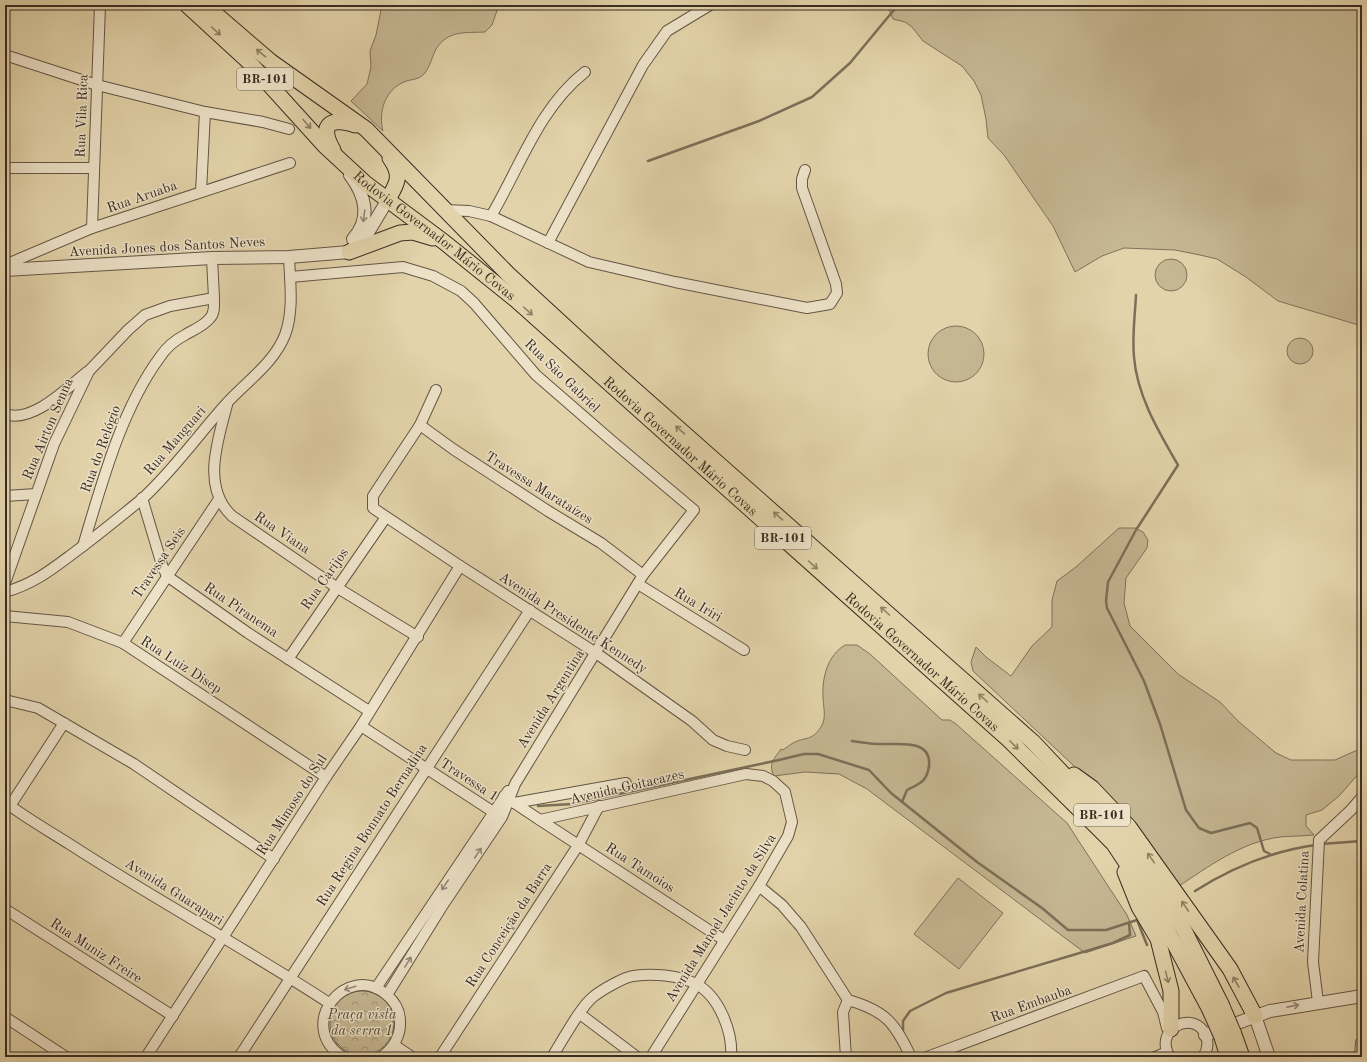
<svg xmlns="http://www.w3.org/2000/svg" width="1367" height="1062" viewBox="0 0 1367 1062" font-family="'Old Standard TT',serif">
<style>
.grass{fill:#c6b793;stroke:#80725b}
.park{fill:url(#park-crowns);stroke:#80725b}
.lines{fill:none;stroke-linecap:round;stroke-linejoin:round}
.stream{stroke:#7d6f58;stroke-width:2.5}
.minor-casing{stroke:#645645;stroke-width:12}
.tertiary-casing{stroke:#645645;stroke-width:14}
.primary-casing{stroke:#3a2d23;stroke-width:17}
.minor{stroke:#ede2c8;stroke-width:10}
.tertiary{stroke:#ede2c8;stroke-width:12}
.primary{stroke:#e3d3aa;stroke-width:15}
.primary-bridge-casing{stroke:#3a2d23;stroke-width:17;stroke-linecap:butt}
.primary-bridge{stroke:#e3d3aa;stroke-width:15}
.oneway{stroke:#8e8066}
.oneway2{stroke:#948876}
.labels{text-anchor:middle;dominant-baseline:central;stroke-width:3;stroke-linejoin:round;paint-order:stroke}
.shield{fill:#ede2c8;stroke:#706354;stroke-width:1}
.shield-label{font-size:13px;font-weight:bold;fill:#3a2d23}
.street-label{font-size:14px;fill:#3a2d23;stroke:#ede2c8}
.park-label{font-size:14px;font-style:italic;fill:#564939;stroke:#ede2c8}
</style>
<defs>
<pattern id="park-crowns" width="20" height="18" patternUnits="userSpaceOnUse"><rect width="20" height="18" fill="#c6b793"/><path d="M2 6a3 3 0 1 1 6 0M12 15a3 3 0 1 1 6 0" fill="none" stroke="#a29578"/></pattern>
</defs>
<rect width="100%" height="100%" fill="#e3d3aa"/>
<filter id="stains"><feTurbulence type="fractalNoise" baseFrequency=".005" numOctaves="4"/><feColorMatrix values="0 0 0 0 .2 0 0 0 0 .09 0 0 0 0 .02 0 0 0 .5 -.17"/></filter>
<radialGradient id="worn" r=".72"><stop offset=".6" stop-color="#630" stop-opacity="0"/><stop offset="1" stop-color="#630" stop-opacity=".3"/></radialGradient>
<g class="grass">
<path d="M382 5H499L492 25 485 32C465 33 448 30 436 49 432 57 430 67 424 74 419 80 411 79 404 82 385 90 378 112 383 131L351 101 367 84 371 67 370 51 376 35Z"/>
<path d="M887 5H1362V326L1278 301 1246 277 1217 259 1200 255 1175 250 1124 248 1102 256 1075 272 1053 226 1004 155 988 138 986 119 981 95 974 81 962 66 923 41 912 27 905 22 893 19Z"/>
<circle cx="1171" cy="275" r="16"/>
<circle cx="956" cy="354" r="28"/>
<circle cx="1300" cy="351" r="13"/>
<path d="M1119 528H1135L1143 532 1148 540 1147 548 1126 578 1124 603 1130 626 1178 674 1220 702 1239 722 1276 753 1291 760H1335L1362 748 1361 771 1339 796 1322 810 1306 815V826L1314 835C1303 836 1292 836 1280 837 1241 842 1208 867 1176 888L1124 813 973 671 971 662 976 647 986 657 1011 676 1032 646 1052 627V600L1057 581 1076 567Z"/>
<path d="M845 645H857L870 654 942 720H950L956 724 1067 823 1127 915 1136 936 1085 953 867 789 839 774 805 772 774 776C768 764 774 759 781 749L783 750C786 748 791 744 793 743 806 736 811 742 821 727 827 718 823 706 823 696 822 677 828 655 845 645Z"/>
<path d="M958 878 1003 913 959 969 914 934Z"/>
</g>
<circle class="park" cx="362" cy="1023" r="32"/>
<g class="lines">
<g class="stream">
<path d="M648 161 759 121 812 97 850 63 898 5"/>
<path d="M1136 295C1135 315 1132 337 1134 357 1137 396 1159 432 1178 465L1136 530 1108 582 1106 601 1107 608 1144 681 1160 724 1186 810 1199 828 1211 833 1250 823 1257 828 1264 851 1270 854"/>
<path d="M852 741C861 742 871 744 880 744 897 745 932 738 929 766 927 782 919 784 907 790L902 802"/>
<path d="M538 806 572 804 779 760 804 754H818L869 770 891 793 977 862 1042 908 1068 930H1106L1137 920 1147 945"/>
<path d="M1321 844 1362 841"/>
<path d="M1195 891C1233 867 1271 851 1316 845"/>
<path d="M903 1033V1021L910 1011 946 993 1113 943 1130 935 1129 923"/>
</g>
<g class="minor-casing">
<g id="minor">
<path d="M5 55 97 85 205 112 263 122 289 129"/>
<path d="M5 168H94"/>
<path d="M201 192 205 112"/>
<path d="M445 210 469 211 491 216 589 262 675 282 807 308 830 304 837 293 836 284 802 188V179L805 170"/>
<path d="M491 216C520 167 539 108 585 72"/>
<path d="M92 228 100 5"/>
<path d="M548 243 643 65 667 31 710 5"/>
<path d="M5 265 92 228 290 163"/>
<path d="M290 277 403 267 433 276 461 291 474 303 536 375 612 441 694 510 643 575 515 784 502 817 441 908 387 995"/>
<path d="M436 390 420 425 373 496V508L460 566 596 653 692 721 713 740 727 746 745 750"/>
<path d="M227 405C218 440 201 487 232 516L336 587 418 637"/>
<path d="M5 414C32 424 67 388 87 372"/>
<path d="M420 425 453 449 548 511 601 543 643 575"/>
<path d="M5 496 36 494"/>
<path d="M142 498 162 565 167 576 248 633 369 711"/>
<path d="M83 546C102 483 121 410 160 357 166 348 175 340 185 335 193 330 204 326 210 318 215 313 214 305 214 298"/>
<path d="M5 583 54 444 89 371 128 330 145 315 170 306 214 298 212 258"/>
<path d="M638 584 744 650"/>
<path d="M5 592C34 584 52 569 75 552 98 535 120 517 142 499 173 471 198 435 226 404 246 382 274 363 285 335 294 311 290 282 289 257"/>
<path d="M5 616 68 622 123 643 326 777"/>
<path d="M123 643 219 499"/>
<path d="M288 659 386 517"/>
<path d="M5 700 38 708 134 764 274 859"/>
<path d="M361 726 498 815"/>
<path d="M504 796 540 820 746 774 763 776 773 781 785 792 792 822 788 836 759 886 651 1057"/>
<path d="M5 802C26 818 49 831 71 845 156 900 245 948 329 1003"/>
<path d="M514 803 626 783"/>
<path d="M10 806 64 723"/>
<path d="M540 820 724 940"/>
<path d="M759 886 782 905 801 927 848 1000C886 1011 894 1022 911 1057"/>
<path d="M5 909 173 1016"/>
<path d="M376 988 508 791"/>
<path d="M1318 1002 1313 962 1319 840 1351 810 1362 797"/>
<path d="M580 1014 637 1057"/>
<path d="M5 1017 66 1057"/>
<path d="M394 1045 412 1057"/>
<path d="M146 1057 326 777 361 726 460 566"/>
<path d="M239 1057 530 610"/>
<path d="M343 1057C294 1026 347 960 387 995 395 1002 400 1011 400 1021 401 1036 393 1049 381 1057"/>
<path d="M440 1057 579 844 599 806"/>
<path d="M552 1057C561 1043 581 1006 593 997 600 991 624 977 633 976 652 973 679 975 696 984 719 996 733 1032 731 1057"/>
<path d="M846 1057 843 1012 848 1000"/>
<path d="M927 1057 1144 976 1163 1012 1167 1028"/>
<path d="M1155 1057 1167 1052"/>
<path d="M1170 1057C1152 1029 1195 1008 1206 1036 1209 1044 1207 1051 1203 1057"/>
</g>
</g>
<g class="tertiary-casing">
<g id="tertiary">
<path d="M350 175C365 195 372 218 353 239"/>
<path d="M5 270 212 258 289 257 349 252 366 236 387 201"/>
<path d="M1255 1016 1269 1057"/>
<path d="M1205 1035 1270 1011 1362 996"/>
<path d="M1361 1057 1362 1043"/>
</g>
</g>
<g class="primary-casing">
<g id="primary">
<path id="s1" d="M187 5 248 61 325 146 365 183 444 242 516 300 1009 740 1098 828 1114 844 1151 900 1209 1008"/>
<path d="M205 5 270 61 366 129 508 274 609 367 1033 742 1115 829 1163 896 1183 928 1221 1004"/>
<path d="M333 150C318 124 331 117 355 125"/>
<path d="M387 201C397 184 403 176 390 158"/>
<path d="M349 252 400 233 413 232 433 238"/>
<path d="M1074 775 1092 788 1129 827 1230 969 1255 1016"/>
<path d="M1125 872 1139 907 1158 939 1171 991V1029"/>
<path d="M1233 1032 1242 1057"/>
<path d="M1222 1037 1228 1057"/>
</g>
</g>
<use href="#minor" class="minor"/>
<use href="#tertiary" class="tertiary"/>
<use href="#primary" class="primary"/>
<g class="primary-bridge-casing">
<g id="primary-bridge">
<path d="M1221 1004 1233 1032"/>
<path d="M1209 1008 1222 1037"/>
</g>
</g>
<use href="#primary-bridge" class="primary-bridge"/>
</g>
<defs><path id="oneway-shaft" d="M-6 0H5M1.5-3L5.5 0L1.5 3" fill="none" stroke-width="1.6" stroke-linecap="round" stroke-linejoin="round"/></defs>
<g class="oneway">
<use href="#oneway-shaft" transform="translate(216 31) rotate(42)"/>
<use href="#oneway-shaft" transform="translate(261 53) rotate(-140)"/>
<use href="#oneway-shaft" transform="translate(307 124) rotate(49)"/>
<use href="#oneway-shaft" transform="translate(528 311) rotate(42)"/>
<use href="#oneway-shaft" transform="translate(680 430) rotate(-139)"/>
<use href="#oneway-shaft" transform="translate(778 516) rotate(-139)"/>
<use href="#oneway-shaft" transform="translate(813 565) rotate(42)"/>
<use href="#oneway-shaft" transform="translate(885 611) rotate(-138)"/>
<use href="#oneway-shaft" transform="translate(983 698) rotate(-138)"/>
<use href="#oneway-shaft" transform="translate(1014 745) rotate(45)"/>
<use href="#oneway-shaft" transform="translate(1151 858) rotate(-125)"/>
<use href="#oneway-shaft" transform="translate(1185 906) rotate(-124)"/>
<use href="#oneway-shaft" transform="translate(1167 977) rotate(76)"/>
<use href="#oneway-shaft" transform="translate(1236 982) rotate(-119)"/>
</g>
<g class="oneway2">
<use href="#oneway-shaft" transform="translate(364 216) rotate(98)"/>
<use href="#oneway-shaft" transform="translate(478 853) rotate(-56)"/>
<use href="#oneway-shaft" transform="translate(445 885) rotate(124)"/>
<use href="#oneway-shaft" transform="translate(408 962) rotate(-58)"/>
<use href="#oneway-shaft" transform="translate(350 988) rotate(162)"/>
<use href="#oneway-shaft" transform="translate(1293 1006) rotate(-11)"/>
</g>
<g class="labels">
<g class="shield">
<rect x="237" y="68" width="56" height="22" rx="3"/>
<rect x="755" y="527" width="56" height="22" rx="3"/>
<rect x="1074" y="804" width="56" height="22" rx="3"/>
</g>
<g class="shield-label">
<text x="265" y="79">BR-101</text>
<text x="783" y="538">BR-101</text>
<text x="1102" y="815">BR-101</text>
</g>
<g class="street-label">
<text transform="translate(82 116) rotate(-88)">Rua Vila Rica</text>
<text transform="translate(142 197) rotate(-19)">Rua Aruaba</text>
<text stroke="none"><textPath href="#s1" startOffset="339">Rodovia Governador Mário Covas</textPath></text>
<text transform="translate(167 247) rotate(-3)">Avenida Jones dos Santos Neves</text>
<text transform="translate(562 376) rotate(44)">Rua São Gabriel</text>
<text transform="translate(48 429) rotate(-67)">Rua Airton Senna</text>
<text transform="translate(175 441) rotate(-49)">Rua Manguari</text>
<text stroke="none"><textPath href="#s1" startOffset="663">Rodovia Governador Mário Covas</textPath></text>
<text transform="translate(101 449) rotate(-70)">Rua do Relógio</text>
<text transform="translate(539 488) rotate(32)">Travessa Marataízes</text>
<text transform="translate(282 533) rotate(34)">Rua Viana</text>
<text transform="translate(159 563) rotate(-56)">Travessa Seis</text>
<text transform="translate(325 579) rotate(-55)">Rua Carijos</text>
<text transform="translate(698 605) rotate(31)">Rua Iriri</text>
<text transform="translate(241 610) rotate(34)">Rua Piranema</text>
<text transform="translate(573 623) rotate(33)">Avenida Presidente Kennedy</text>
<text stroke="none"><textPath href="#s1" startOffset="987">Rodovia Governador Mário Covas</textPath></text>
<text transform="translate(181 665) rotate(33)">Rua Luiz Disep</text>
<text transform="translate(551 699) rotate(-58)">Avenida Argentina</text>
<text transform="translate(469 780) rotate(33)">Travessa 1</text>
<text transform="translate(627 787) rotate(-13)">Avenida Goitacazes</text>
<text transform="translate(292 805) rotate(-57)">Rua Mimoso do Sul</text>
<text transform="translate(372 825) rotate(-57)">Rua Regina Bonnato Bernadina</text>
<text transform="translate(640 868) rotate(33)">Rua Tamoios</text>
<text transform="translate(174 892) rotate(32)">Avenida Guarapari</text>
<text transform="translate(1302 902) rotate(-87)">Avenida Colatina</text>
<text transform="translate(721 918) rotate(-58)">Avenida Manoel Jacinto da Silva</text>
<text transform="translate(509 925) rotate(-57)">Rua Conceição da Barra</text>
<text transform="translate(96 951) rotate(33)">Rua Muniz Freire</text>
<text transform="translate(1031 1004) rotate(-20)">Rua Embauba</text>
</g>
<g class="park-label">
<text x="362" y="1015">Praça vista<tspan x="362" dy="16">da serra 1</tspan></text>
</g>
</g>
<rect width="1367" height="1062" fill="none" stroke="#e3d3aa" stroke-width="20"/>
<rect x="6" y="6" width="1355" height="1050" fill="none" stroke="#3a2d23" stroke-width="2"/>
<rect x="10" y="10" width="1347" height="1042" fill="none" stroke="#3a2d23"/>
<rect width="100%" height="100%" filter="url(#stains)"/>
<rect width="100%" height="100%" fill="url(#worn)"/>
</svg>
